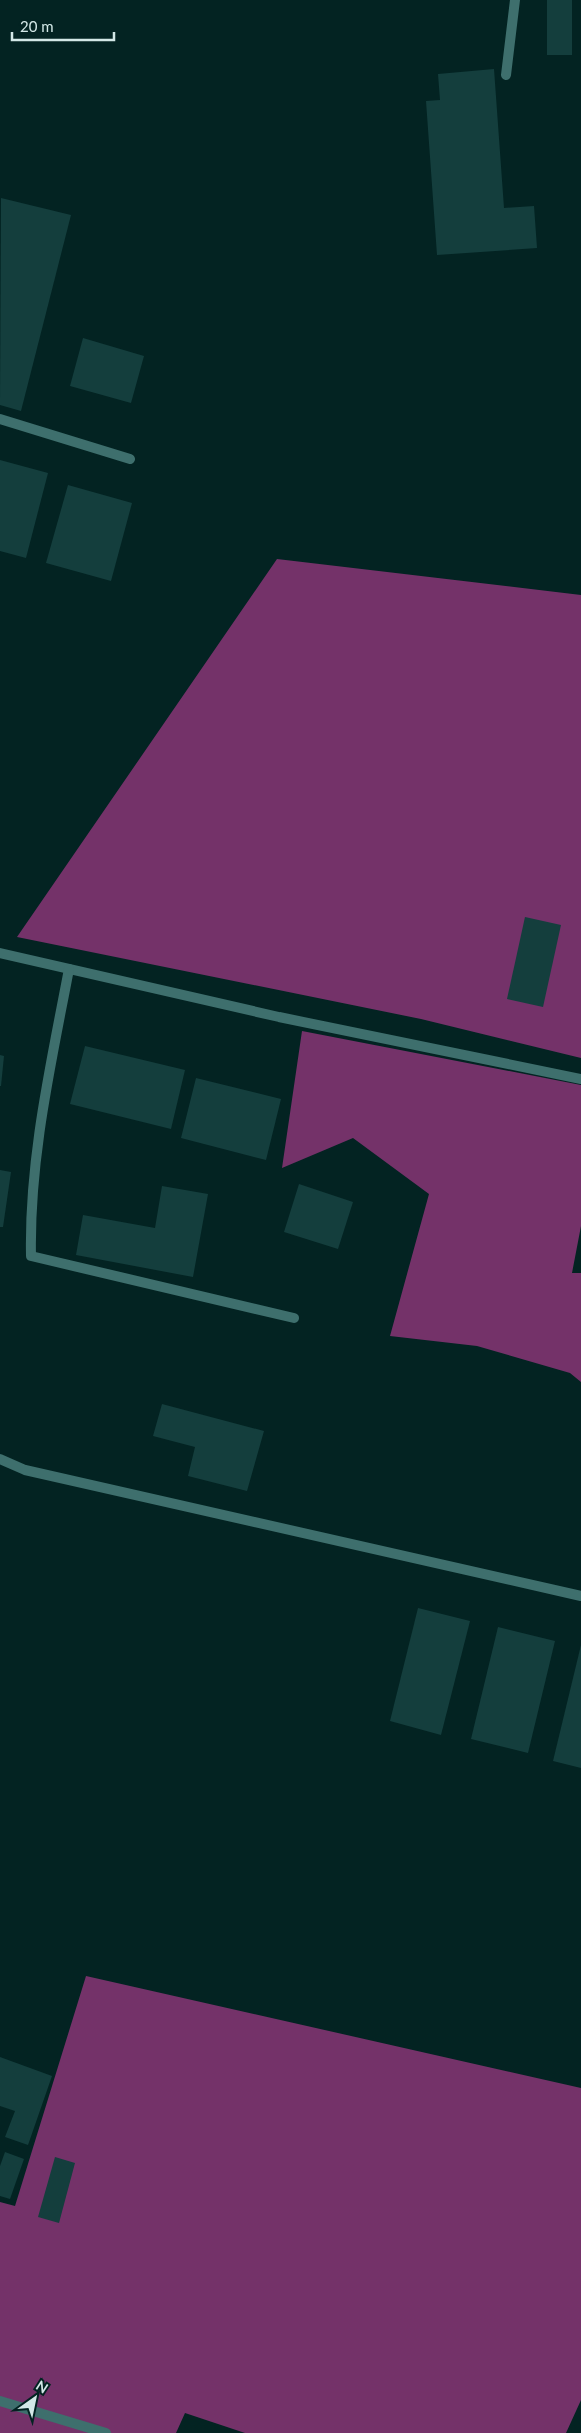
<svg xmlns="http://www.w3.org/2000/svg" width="581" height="2433" viewBox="0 0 581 2433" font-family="Lato,sans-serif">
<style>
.forest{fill:#743269}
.building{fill:#143e3d}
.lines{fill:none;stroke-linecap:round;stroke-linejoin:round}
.minor{stroke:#3e6f6d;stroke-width:10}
.tertiary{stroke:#3e6f6d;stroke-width:10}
</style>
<rect width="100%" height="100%" fill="#032322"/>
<g class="forest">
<path d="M277 559 581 595V1058L421 1019 17 937Z"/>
<path d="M302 1031 581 1085V1226L572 1273H581V1382L570 1373 477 1346 390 1336 429 1194 353 1138 282 1168Z"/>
<path d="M86 1976 581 2088V2400L566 2433H245L185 2413 176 2433H106L0 2401V2202L15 2206Z"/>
<path d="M0 2405 92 2433H0Z"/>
</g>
<g class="building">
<rect x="547" y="0" width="25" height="55"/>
<path d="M494 69 504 208 534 206 537 248 437 255 426 101 440 100 438 74Z"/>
<path d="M1 198 71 215 21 411 0 405Z"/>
<path d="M83 338 144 356 131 403 70 386Z"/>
<path d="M0 460 48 473 26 558 0 551Z"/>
<path d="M68 485 132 503 111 581 46 563Z"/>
<path d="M525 917 561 925 543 1007 507 999Z"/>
<path d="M85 1046 185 1070 171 1129 70 1104Z"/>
<path d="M0 1055 4 1056 1 1086H0Z"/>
<path d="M196 1078 281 1099 266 1160 181 1138Z"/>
<path d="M0 1170 11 1172 3 1227H0Z"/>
<path d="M299 1184 353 1202 338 1249 284 1232Z"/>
<path d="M162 1186 208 1194 193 1277 76 1255 83 1215 155 1228Z"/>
<path d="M162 1404 264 1431 247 1491 188 1476 195 1447 153 1436Z"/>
<path d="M418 1608 470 1621 441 1735 390 1721Z"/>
<path d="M498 1627 555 1641 528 1753 471 1739Z"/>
<path d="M581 1645V1768L553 1761Z"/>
<path d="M0 2057 52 2076 28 2145 5 2137 15 2111 0 2106Z"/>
<path d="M5 2152 24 2159 10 2199 0 2196V2166Z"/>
<path d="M55 2157 75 2163 59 2223 38 2217Z"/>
</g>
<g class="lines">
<g class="minor">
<path d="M506 75 515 0"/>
<path d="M0 419 130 459"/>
<path d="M0 953 279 1017 581 1079"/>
<path d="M69 969C51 1064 29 1159 31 1256L294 1318"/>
<path d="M0 1459 25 1470 581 1596"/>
</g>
<path class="tertiary" d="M0 2401 106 2433"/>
</g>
<g transform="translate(35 2398) rotate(33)" stroke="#032322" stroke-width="4" paint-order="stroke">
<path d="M0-4L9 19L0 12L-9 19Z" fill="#d3e8e7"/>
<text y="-8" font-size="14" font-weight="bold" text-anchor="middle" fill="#d3e8e7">N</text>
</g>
<path d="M12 32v8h102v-8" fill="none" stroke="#d3e8e7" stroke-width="2.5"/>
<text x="20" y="32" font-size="15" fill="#d3e8e7" stroke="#032322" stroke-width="4" paint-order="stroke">20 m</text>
</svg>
